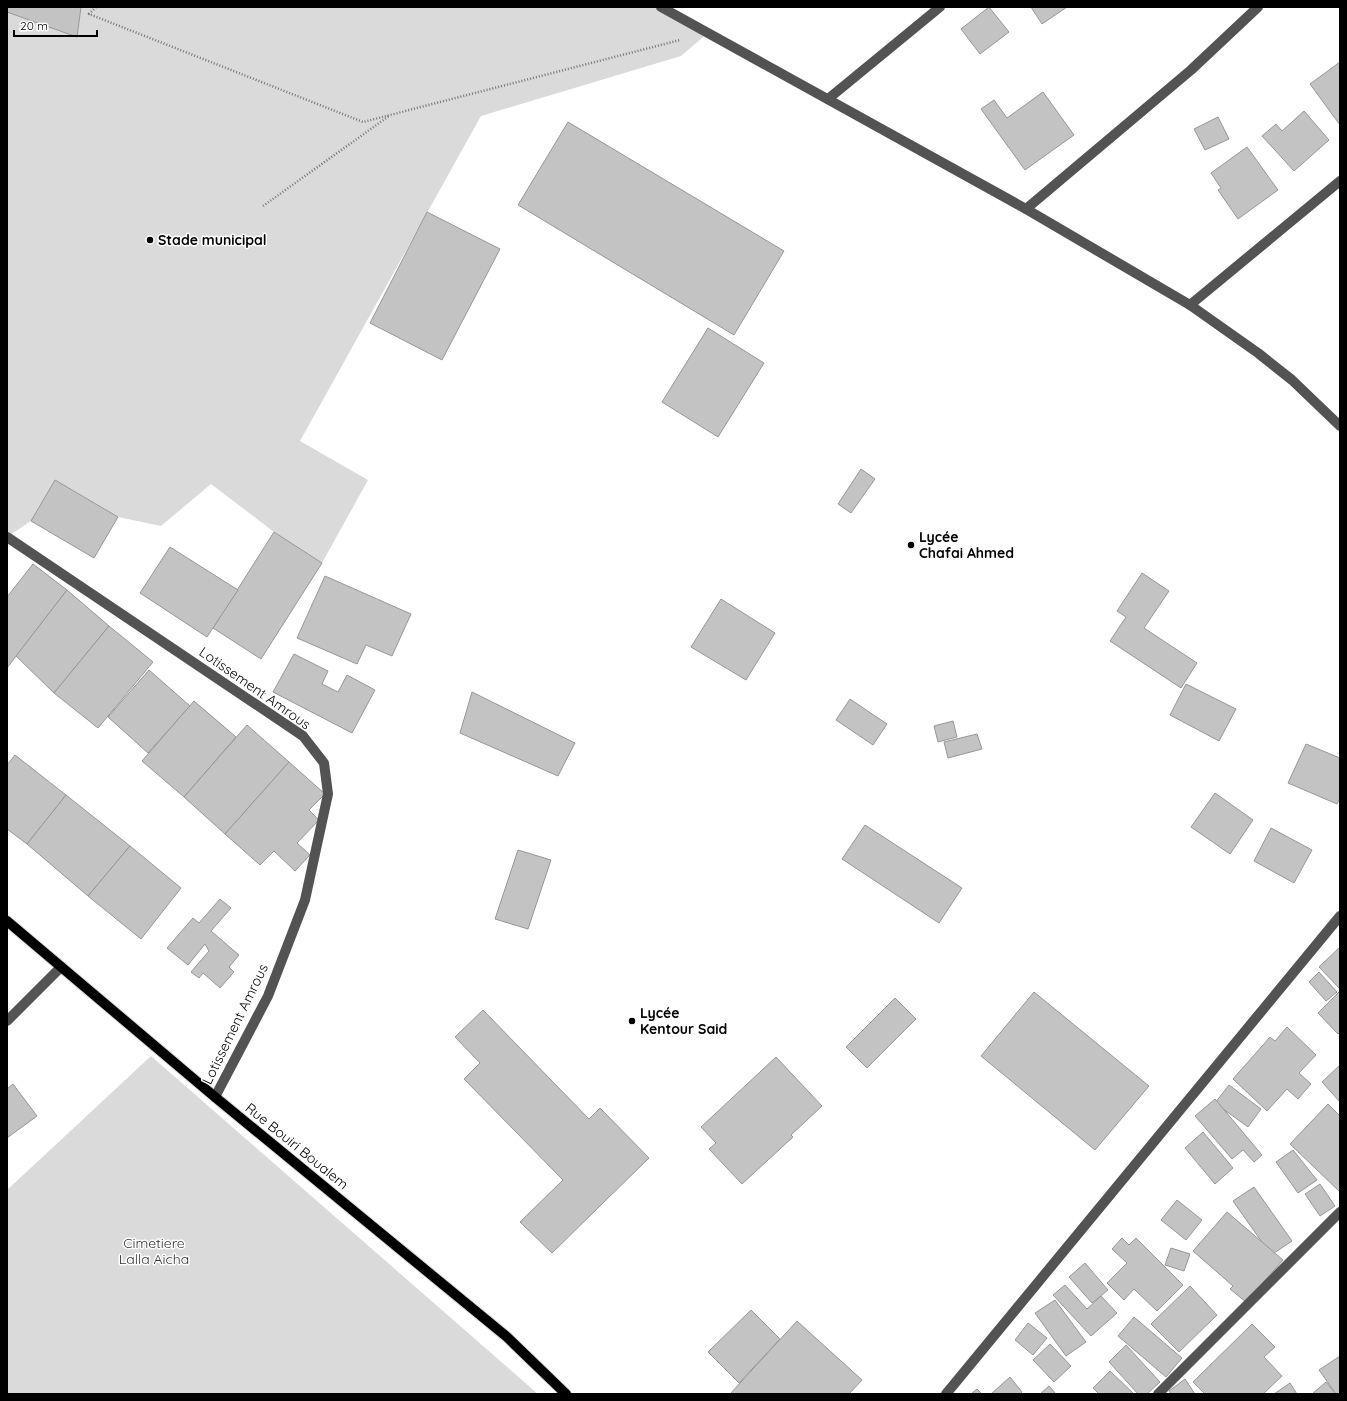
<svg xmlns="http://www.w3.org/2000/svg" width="1347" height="1401" viewBox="0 0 1347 1401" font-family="Quicksand,sans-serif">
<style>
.green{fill:#dadada}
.building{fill:#c3c3c3;stroke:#979797}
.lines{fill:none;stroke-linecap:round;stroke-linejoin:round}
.major-casing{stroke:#dbdbdb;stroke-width:12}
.path{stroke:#757575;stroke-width:2.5;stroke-dasharray:1 2;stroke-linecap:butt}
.minor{stroke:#535353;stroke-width:10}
.major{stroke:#000;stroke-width:10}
.poi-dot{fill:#000;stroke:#fff;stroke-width:1.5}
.labels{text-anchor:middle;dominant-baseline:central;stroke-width:3;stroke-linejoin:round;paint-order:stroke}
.poi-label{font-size:14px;font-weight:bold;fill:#000;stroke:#fff;text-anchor:start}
.street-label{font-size:14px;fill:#000;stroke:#fff}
.park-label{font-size:14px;fill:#313131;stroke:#fff}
</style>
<rect width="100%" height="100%" fill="#fff"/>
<g class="green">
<path d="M81 7H661L708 33 681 56 481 116 300 441 368 480 322 563 274 532 211 484 161 526 118 517 55 480 31 521 7 537V12L77 37Z"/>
<path d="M151 1056 538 1394H7V1190Z"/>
</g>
<g class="building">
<path d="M7 7H81L77 37 7 12Z"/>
<path d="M989 7 1009 32 980 54 961 29Z"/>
<path d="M1031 7H1067L1042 24Z"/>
<path d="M1340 62V125L1310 84Z"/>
<path d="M1043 92 1074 135 1025 170 981 109 994 100 1007 118Z"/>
<path d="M1304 111 1329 140 1294 171 1262 136 1276 124 1282 131Z"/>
<path d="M1218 117 1229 139 1205 150 1194 129Z"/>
<path d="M568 122 784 251 734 335 518 205Z"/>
<path d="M1247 147 1278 190 1238 219 1218 190 1221 188 1211 173Z"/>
<path d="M427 212 500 249 442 360 370 323Z"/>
<path d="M708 328 764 363 718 437 662 402Z"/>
<path d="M861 469 875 479 851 513 838 504Z"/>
<path d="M55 480 118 517 94 558 31 521Z"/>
<path d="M274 532 322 563 261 659 213 628Z"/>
<path d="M170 547 238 590 207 637 140 593Z"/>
<path d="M33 564 67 590 7 668V597Z"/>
<path d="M1142 573 1169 591 1144 628 1197 663 1181 688 1110 641 1126 617 1117 611Z"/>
<path d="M325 576 411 614 392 656 366 645 357 664 297 638Z"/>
<path d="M67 590 109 626 54 693 16 656Z"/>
<path d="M721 599 775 633 746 680 691 647Z"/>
<path d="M109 626 153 662 98 728 54 693Z"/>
<path d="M294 654 328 671 322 684 338 692 347 675 375 690 352 733 273 692Z"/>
<path d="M149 670 190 706 148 753 108 717Z"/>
<path d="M1186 684 1236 709 1219 741 1170 715Z"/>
<path d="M472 692 575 743 558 776 460 733Z"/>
<path d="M850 699 887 724 873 745 836 720Z"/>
<path d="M194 701 236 737 184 797 142 761Z"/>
<path d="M953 721 957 737 938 742 934 726Z"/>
<path d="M247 725 289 762 225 834 184 797Z"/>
<path d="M977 734 982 749 948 758 944 742Z"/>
<path d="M1306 744 1340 758V798L1337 804 1288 783Z"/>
<path d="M15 755 66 795 27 844 7 829V765Z"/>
<path d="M289 762 325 794 309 810 319 820 297 843 310 855 295 871 274 851 260 865 225 834Z"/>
<path d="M1215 793 1253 820 1230 854 1191 827Z"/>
<path d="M66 795 130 846 88 896 27 844Z"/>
<path d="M865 825 962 888 939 923 842 859Z"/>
<path d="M1271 828 1312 850 1294 883 1254 861Z"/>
<path d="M130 846 181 888 141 939 88 896Z"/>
<path d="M518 850 551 860 528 929 495 919Z"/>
<path d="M220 899 231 908 211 931 239 955 229 967 234 972 220 988 203 973 199 978 191 972 209 951 205 944 188 965 167 948 193 918 199 923Z"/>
<path d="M1340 947V989L1319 967Z"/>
<path d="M1319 972 1337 992 1326 1001 1309 982Z"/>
<path d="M1340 991V1032L1338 1034 1318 1013Z"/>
<path d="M1034 992 1149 1086 1095 1150 981 1056Z"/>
<path d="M895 998 916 1019 867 1068 846 1047Z"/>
<path d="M483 1010 589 1119 600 1108 649 1158 552 1253 520 1222 563 1180 464 1079 480 1063 455 1037Z"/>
<path d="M1287 1027 1316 1055 1299 1073 1311 1084 1298 1099 1287 1089 1267 1111 1233 1079 1270 1037 1275 1041Z"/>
<path d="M776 1057 822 1106 791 1135 793 1137 742 1184 709 1149 716 1143 701 1127Z"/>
<path d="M1340 1065V1102L1322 1082Z"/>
<path d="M13 1084 37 1116 7 1138V1089Z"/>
<path d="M1229 1085 1261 1109 1248 1127 1215 1103Z"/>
<path d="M1215 1099 1262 1155 1254 1162 1243 1150 1232 1159 1195 1116Z"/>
<path d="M1328 1104 1340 1116V1192L1290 1144Z"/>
<path d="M1203 1132 1233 1168 1215 1184 1185 1148Z"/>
<path d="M1293 1150 1317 1180 1298 1193 1276 1162Z"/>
<path d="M1320 1184 1335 1206 1320 1216 1305 1194Z"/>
<path d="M1254 1187 1292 1241 1271 1255 1233 1201Z"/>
<path d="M1177 1200 1202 1220 1186 1240 1161 1220Z"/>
<path d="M1227 1212 1283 1260 1246 1302 1230 1289 1233 1286 1193 1251Z"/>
<path d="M1122 1238 1129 1245 1136 1238 1183 1285 1157 1311 1134 1289 1124 1300 1107 1283 1127 1263 1112 1249Z"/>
<path d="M1171 1248 1190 1254 1184 1271 1165 1265Z"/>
<path d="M1085 1263 1108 1290 1092 1303 1069 1277Z"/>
<path d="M1065 1285 1087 1309 1101 1296 1117 1313 1091 1336 1053 1295Z"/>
<path d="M1190 1286 1217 1315 1179 1352 1151 1324Z"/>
<path d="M1055 1300 1086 1342 1066 1356 1035 1313Z"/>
<path d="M751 1310 780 1339 739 1383 708 1352Z"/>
<path d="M1134 1317 1182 1358 1166 1377 1118 1336Z"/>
<path d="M797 1321 862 1380 849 1394H730Z"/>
<path d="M1028 1323 1047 1338 1033 1355 1015 1340Z"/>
<path d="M1252 1324 1275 1347 1264 1357 1282 1376 1263 1394H1205L1193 1382Z"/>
<path d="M1050 1344 1071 1366 1054 1382 1033 1360Z"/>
<path d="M1126 1345 1160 1382 1147 1394H1138L1109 1362Z"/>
<path d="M1340 1356V1394H1336L1319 1370Z"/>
<path d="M1110 1371 1134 1394H1099L1093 1388Z"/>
<path d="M1010 1377 1022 1392 1020 1394H991Z"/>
<path d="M1185 1379 1195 1394H1171L1169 1391Z"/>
<path d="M1326 1382 1336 1394H1312Z"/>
<path d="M1290 1383 1297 1394H1274Z"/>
<path d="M1049 1386 1056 1394H1040Z"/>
<path d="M977 1389 982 1394H971Z"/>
</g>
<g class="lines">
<g class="major-casing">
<path id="major" d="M7 921 215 1097 507 1337 566 1394"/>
</g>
<g class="path">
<path d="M96 7 89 14 363 122 680 40"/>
<path d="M263 206 389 116"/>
</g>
<g class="minor">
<path d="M661 7 1026 209 1190 305 1258 353 1292 380 1340 426"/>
<path d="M828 99 940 7"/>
<path d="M1026 209 1191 70 1258 7"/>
<path d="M1190 305 1340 181"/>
<path d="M7 537 303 736 324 763 328 794 305 900 268 996 215 1097"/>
<path d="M7 1021 61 967"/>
<path d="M946 1394 1340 916"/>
<path d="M1158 1394 1340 1212"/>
</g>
<use href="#major" class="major"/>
</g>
<g class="poi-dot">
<circle cx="150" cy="240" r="4"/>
<circle cx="911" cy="545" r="4"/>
<circle cx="632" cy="1021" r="4"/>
</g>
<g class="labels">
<g class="poi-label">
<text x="158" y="240">Stade municipal</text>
<text x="919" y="537">Lycée<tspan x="919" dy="16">Chafai Ahmed</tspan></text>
<text x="640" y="1013">Lycée<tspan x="640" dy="16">Kentour Said</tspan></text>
</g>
<g class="street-label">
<text transform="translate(255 688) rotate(35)">Lotissement Amrous</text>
<text transform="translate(235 1024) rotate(-64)">Lotissement Amrous</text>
<text transform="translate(297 1146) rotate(39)">Rue Bouiri Boualem</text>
</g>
<g class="park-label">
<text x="154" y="1243">Cimetiere<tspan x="154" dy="16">Lalla Aicha</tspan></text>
</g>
</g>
<rect width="1347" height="1401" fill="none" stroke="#000000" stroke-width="16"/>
<path d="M14 30v6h83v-6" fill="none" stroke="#000000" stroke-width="2"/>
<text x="20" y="30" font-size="12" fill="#000000" stroke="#ffffff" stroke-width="3" paint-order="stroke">20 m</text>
</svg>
